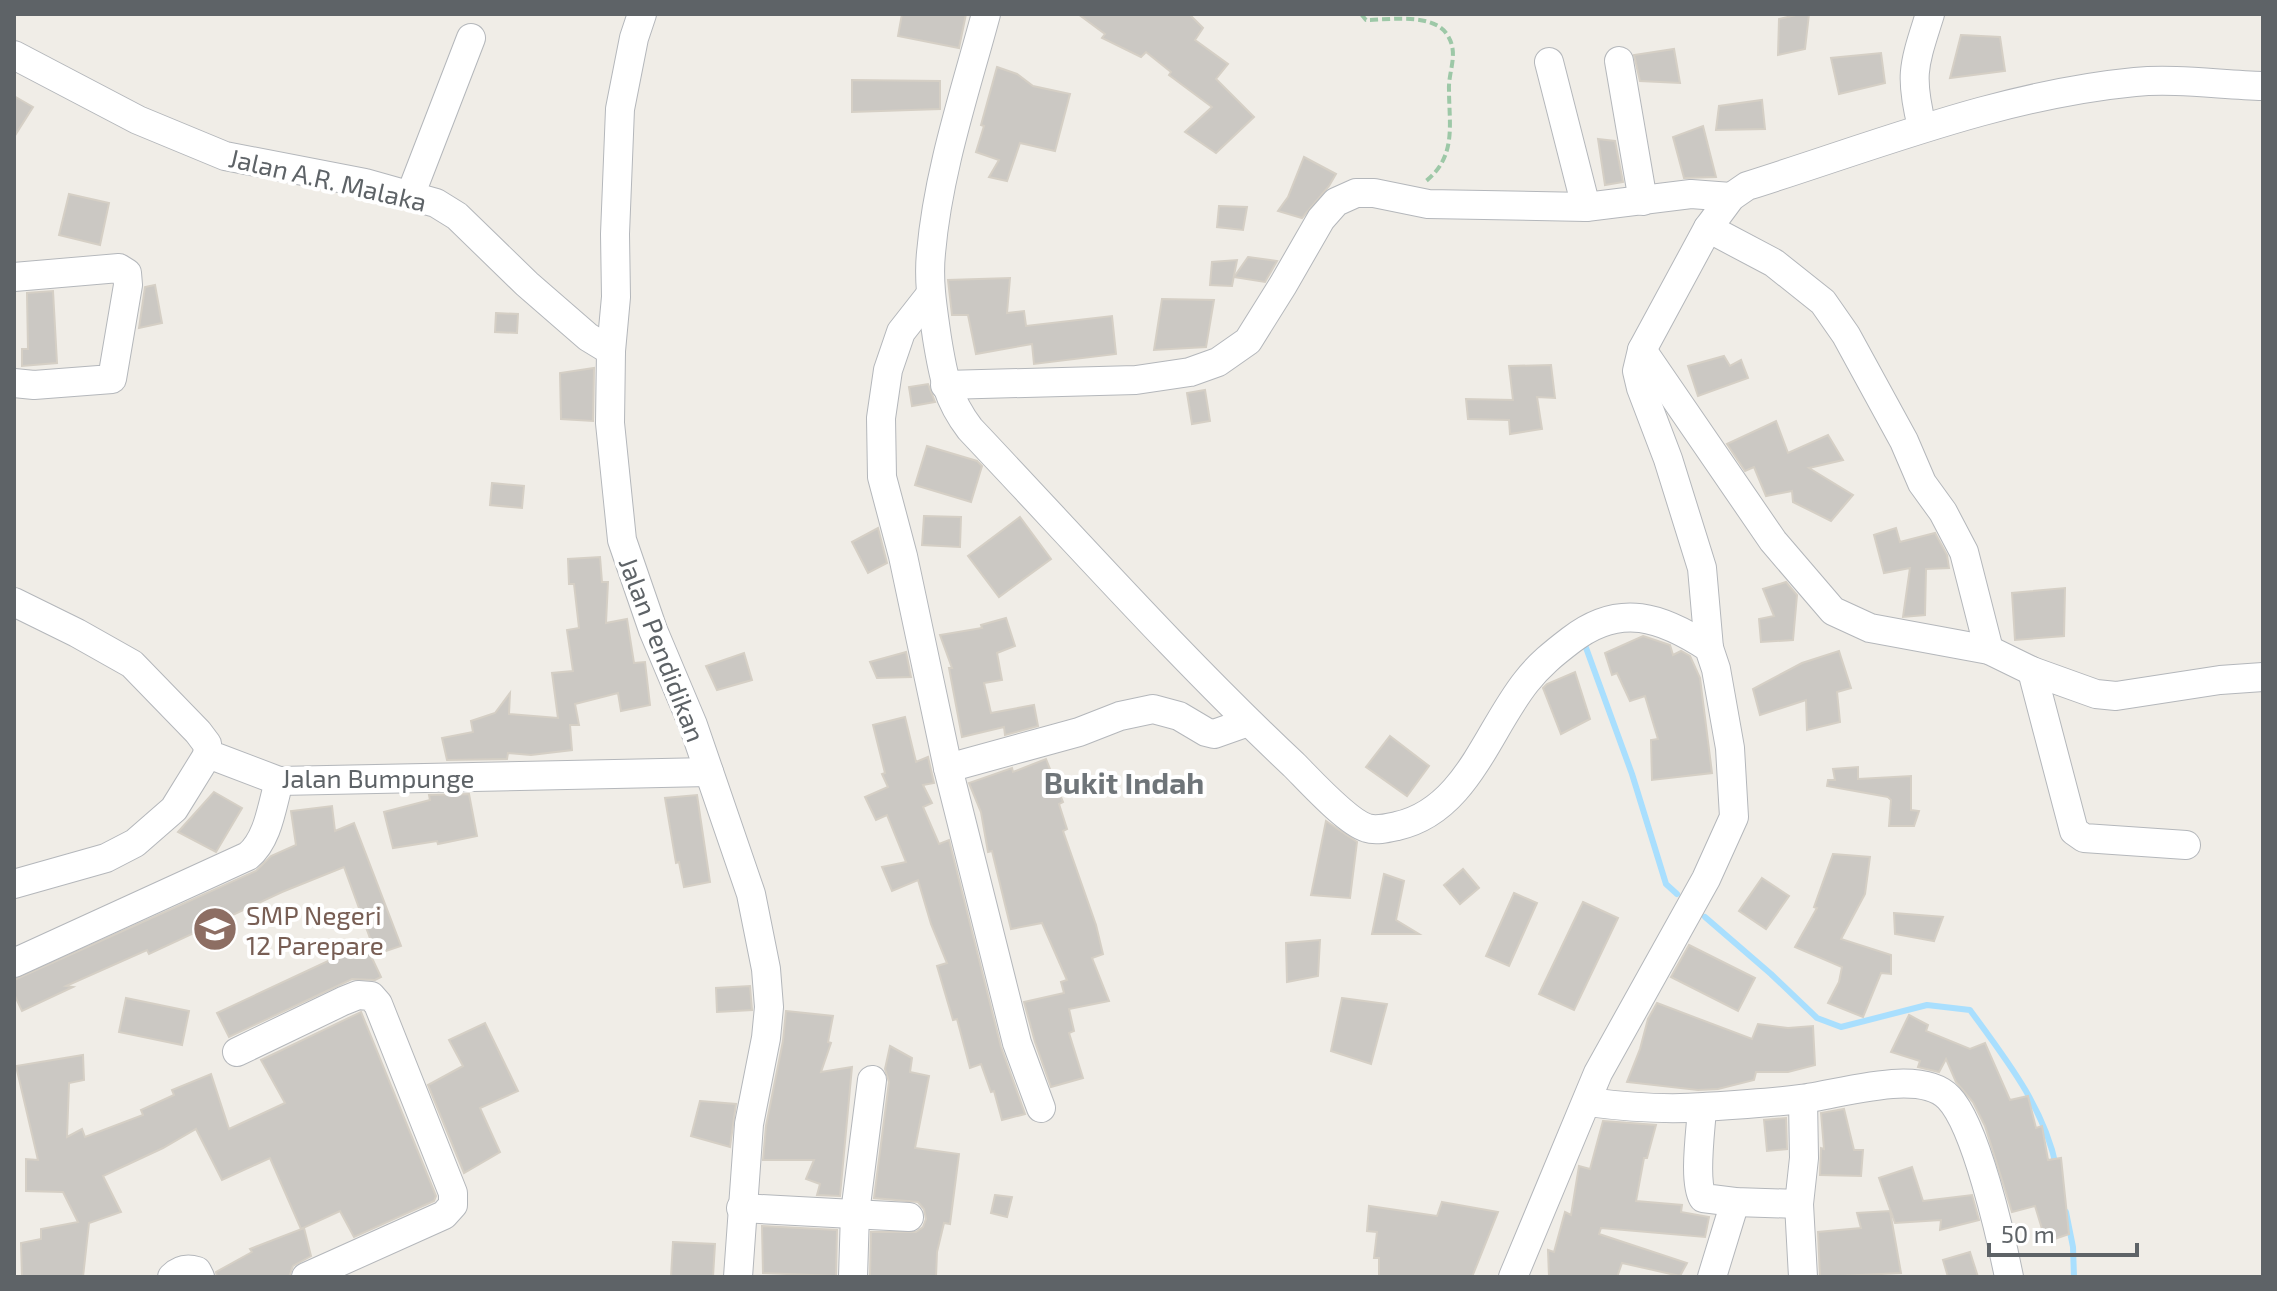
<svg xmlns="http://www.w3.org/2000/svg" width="2277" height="1291" viewBox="0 0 2277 1291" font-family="'Exo 2',sans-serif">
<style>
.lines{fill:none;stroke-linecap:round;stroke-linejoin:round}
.stream{stroke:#a9dffe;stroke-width:6}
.building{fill:#cbc8c3;stroke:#d5cfc5;stroke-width:2}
.minor-casing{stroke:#b4b7bb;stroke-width:30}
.path{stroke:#9dc8a7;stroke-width:4;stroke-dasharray:8 4;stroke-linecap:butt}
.minor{stroke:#fff;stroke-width:28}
.labels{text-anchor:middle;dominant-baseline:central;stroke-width:8;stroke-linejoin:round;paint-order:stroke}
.street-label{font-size:26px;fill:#5e6367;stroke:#fff}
.education-label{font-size:26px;fill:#785e54;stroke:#fff;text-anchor:start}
.quarter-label{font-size:30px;font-weight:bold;fill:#6f7579;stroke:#fff}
</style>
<rect width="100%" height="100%" fill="#f0ede7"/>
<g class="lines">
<g class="stream">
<path d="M1585 645 1632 774 1666 884 1677 894"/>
<path d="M1705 917 1771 974 1817 1018 1841 1027 1927 1005 1970 1010C2005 1058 2044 1107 2056 1166"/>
<path d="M2066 1212 2073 1247 2074 1277"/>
</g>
</g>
<g class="building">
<path d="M902 14H966L959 48 898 36Z"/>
<path d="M1078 14H1189L1203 28 1195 40 1228 64 1216 79 1254 117 1216 153 1185 132 1212 107 1169 75 1171 72 1146 52 1141 57 1102 38 1105 34Z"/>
<path d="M1800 14H1809L1805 49 1778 55 1779 19Z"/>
<path d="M1961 35 2000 37 2005 71 1950 78Z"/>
<path d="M1674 49 1680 83 1640 81 1634 55Z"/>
<path d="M1881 53 1885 83 1839 94 1831 58Z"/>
<path d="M997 67 1017 74 1033 86 1070 94 1055 151 1020 143 1007 181 989 177 999 160 976 152 984 126 981 125Z"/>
<path d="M852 80 940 81V109L852 112Z"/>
<path d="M14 96 33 107 14 137Z"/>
<path d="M1762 100 1765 129 1716 130 1719 106Z"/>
<path d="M1703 126 1716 177 1684 178 1673 137Z"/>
<path d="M1598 139 1615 141 1623 182 1605 185Z"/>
<path d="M1304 157 1336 174 1329 186 1302 218 1278 211 1288 197Z"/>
<path d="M69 194 109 203 100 245 59 235Z"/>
<path d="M1219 206 1247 207 1243 230 1217 227Z"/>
<path d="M1248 257 1277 261 1265 282 1234 277Z"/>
<path d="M1237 260 1232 286 1210 285 1212 262Z"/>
<path d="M1010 278 1007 313 1024 311 1026 326 1112 316 1116 354 1034 364 1032 344 976 354 968 315H952L948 280Z"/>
<path d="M155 285 162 323 139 328 145 287Z"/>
<path d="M53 291 57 363 22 366V349H28L27 293Z"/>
<path d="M1162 299 1214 300 1206 347 1154 350Z"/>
<path d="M496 313 518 314 517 333 495 332Z"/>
<path d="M1724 356 1730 366 1741 360 1748 378 1698 396 1688 366Z"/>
<path d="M1551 365 1555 398 1537 397 1542 429 1510 434 1509 420 1468 419 1466 399 1513 400 1509 366Z"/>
<path d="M594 368 593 421 561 419 560 373Z"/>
<path d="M928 384 935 402 912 406 909 387Z"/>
<path d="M1205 390 1210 421 1192 424 1187 393Z"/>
<path d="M1776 421 1788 453 1828 435 1843 460 1809 468 1853 495 1831 521 1793 502 1792 491 1766 496 1754 467 1745 471 1727 444Z"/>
<path d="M927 446 977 461 982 466 971 502 915 485Z"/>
<path d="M492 483 524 486 522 508 490 505Z"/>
<path d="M924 516 961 517 960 547 922 545Z"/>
<path d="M1020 517 1051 559 999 597 968 556Z"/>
<path d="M878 528 887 563 868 573 852 542Z"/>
<path d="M1896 528 1900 542 1935 533 1947 555 1949 568 1926 569 1925 615 1903 617 1910 568 1884 573 1874 535Z"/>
<path d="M600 557 602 582H608L606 623 627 619 634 663 645 662 650 705 621 711 618 693 575 704 579 725H570L572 750 531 755 508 753 507 759 447 760 442 738 473 732 471 721 495 713 510 693 509 714 558 718 552 673 573 671 567 630 579 628 574 584H569L568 559Z"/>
<path d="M1786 582 1797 595 1793 640 1761 642 1759 619 1774 616 1763 589Z"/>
<path d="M2065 588 2064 636 2015 640 2012 593Z"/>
<path d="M1006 618 1015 646 997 653 1002 680 984 683 991 713 1034 705 1038 726 1005 735 1004 727 962 737 949 668H952L940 635 982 628 981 625Z"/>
<path d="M1643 636 1670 645 1673 655 1681 651 1690 656 1700 678 1712 773 1652 780 1651 740 1658 739 1645 696 1630 701 1617 673 1612 675 1605 653Z"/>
<path d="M1839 651 1851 688 1837 692 1840 722 1807 730 1806 700 1760 715 1753 689 1802 663Z"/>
<path d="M906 652 911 677 877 678 870 662Z"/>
<path d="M744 653 752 680 717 690 706 666Z"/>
<path d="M1575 672 1590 719 1561 734 1543 688 1547 684Z"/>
<path d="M905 717 916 762 928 757 934 783 923 785 932 803 923 807 939 844 949 840 1001 1047 1025 1114 1002 1120 994 1091 991 1092 981 1064 970 1068 957 1019 953 1020 937 966 947 963 931 924 918 880 892 891 882 867 906 862 887 815 876 820 865 797 888 787 882 774 885 773 873 725Z"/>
<path d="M1390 736 1429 766 1407 796 1366 767Z"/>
<path d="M1046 759 1063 802 1059 804 1067 829 1063 831 1096 925 1103 954 1092 958 1109 1001 1069 1009 1074 1031 1069 1033 1083 1078 1051 1087 1035 1042 1024 1002 1064 993 1061 982 1067 980 1042 923 1011 929 992 851 988 852 981 812 969 783 1012 768 1013 772Z"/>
<path d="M1858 767V779L1911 776V810L1919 811 1914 826H1889L1891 800 1888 797 1827 786 1828 780H1835L1833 769Z"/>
<path d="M214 792 242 808 216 852 178 832Z"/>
<path d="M469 794 477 836 438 844 437 841 393 848 384 812 430 800 429 795Z"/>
<path d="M697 795 710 882 684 887 679 862 676 863 665 798Z"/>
<path d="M332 806 335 831 354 823 401 946 371 956 381 977 375 980 352 979 229 1037 217 1013 371 941 344 867 282 892 149 954 147 950 66 986 73 987 22 1011 14 994V980L256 871 271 856 296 845 291 811Z"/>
<path d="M1326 821 1357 842 1350 898 1311 895Z"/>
<path d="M1833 854 1870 857 1865 894 1841 939 1891 955V974L1881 973 1863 1017 1828 1003 1839 982 1842 967 1795 947 1817 908 1814 907Z"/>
<path d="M1463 869 1479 888 1460 904 1444 885Z"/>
<path d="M1384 874 1404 881 1396 920 1419 934H1372Z"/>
<path d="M1762 878 1789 896 1766 929 1739 911Z"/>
<path d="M1514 893 1537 903 1509 966 1486 956Z"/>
<path d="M1583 902 1618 918 1574 1010 1539 994Z"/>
<path d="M1894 913 1943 917 1934 941 1895 934Z"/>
<path d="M1320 940 1318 976 1287 982 1286 943Z"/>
<path d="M1689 945 1755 978 1738 1011 1671 977Z"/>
<path d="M750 986 752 1010 717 1012 716 988Z"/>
<path d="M126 998 189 1011 182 1045 119 1032Z"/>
<path d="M1342 998 1387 1004 1371 1064 1331 1051Z"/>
<path d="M1657 1003 1752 1039 1758 1024 1788 1028 1813 1026 1815 1065 1788 1072H1756L1754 1080 1718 1089 1698 1090 1627 1082 1640 1049 1648 1019Z"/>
<path d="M786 1011 833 1016 828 1042 831 1043 821 1072 852 1067 840 1196 817 1195 820 1184 806 1179 814 1160H763L766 1126 783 1041Z"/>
<path d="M361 1012 436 1196 434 1201 354 1237 340 1211 301 1229 270 1158 222 1180 196 1129 163 1148 103 1176 121 1212 89 1223 83 1277H22L21 1243 41 1239V1229L78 1222 63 1192 26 1191V1159L38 1160 16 1066 83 1055 84 1080 69 1083 67 1137 82 1129 85 1137 143 1115 141 1110 174 1095 172 1090 211 1074 229 1129 285 1103 261 1060Z"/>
<path d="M1909 1015 1928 1025 1926 1031 1970 1049 1985 1043 2010 1100 2028 1096 2036 1128 2042 1126 2048 1160 2061 1158 2069 1234 2046 1242 2035 1206 2012 1212 1985 1126 1973 1102 1956 1082 1946 1059 1939 1072 1918 1067 1920 1061 1891 1052Z"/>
<path d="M485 1023 518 1091 480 1108 500 1152 464 1173 428 1085 463 1066 449 1040Z"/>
<path d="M890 1046 912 1058 910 1072 929 1076 915 1148 959 1154 950 1224 944 1223 937 1252 936 1277H870L871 1232H916L923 1227 926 1219 924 1209 918 1202 874 1198 889 1082 885 1069Z"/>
<path d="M700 1101 736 1104 730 1147 691 1136Z"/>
<path d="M1844 1109 1854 1150H1863L1861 1176 1820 1175 1821 1148 1824 1149 1821 1113Z"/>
<path d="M1786 1118 1787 1149 1767 1151 1764 1120Z"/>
<path d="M1603 1121 1656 1125 1647 1158H1644L1636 1201 1682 1205 1681 1212 1709 1217 1705 1237 1601 1228 1599 1234 1687 1263 1680 1276 1622 1263 1617 1277H1549L1548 1250 1554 1252 1565 1212 1571 1215 1579 1166 1590 1169Z"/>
<path d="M1912 1167 1923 1201 1972 1195 1979 1220 1940 1230 1941 1220 1895 1223 1879 1178Z"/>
<path d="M995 1195 1012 1197 1007 1217 991 1213Z"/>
<path d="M1442 1202 1498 1212 1472 1277H1379V1258H1374L1377 1232 1367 1231 1369 1206 1437 1216Z"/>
<path d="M1890 1211 1901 1273 1820 1277 1818 1232 1861 1228 1857 1213Z"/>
<path d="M762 1226 837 1230 836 1276 763 1273Z"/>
<path d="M304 1228 311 1256 293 1266 289 1277H217L216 1272 252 1252 250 1249Z"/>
<path d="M673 1242 715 1244 713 1277H671Z"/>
<path d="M1970 1252 1978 1277H1948L1943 1260Z"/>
</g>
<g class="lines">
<g class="minor-casing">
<g id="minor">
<path d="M642 14 634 38 620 109 615 234 616 297 611 351 610 423 622 540 653 630 693 725 751 894 766 969 769 1007 766 1038 749 1124 738 1277"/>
<path d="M986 14C965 92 938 172 931 253 928 282 933 310 937 338 943 375 947 399 970 429 1077 542 1181 659 1294 765 1310 781 1347 822 1367 828 1376 831 1388 828 1397 826 1466 811 1487 731 1526 682 1539 665 1554 653 1571 640 1620 602 1662 617 1709 648L1716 669 1730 748 1734 817 1706 879 1598 1073 1513 1277"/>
<path d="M14 55 138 120 225 156 365 183 436 203 457 216 527 284 588 337 611 351"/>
<path d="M1619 61 1643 201"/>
<path d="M1549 62 1586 207"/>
<path d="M1922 127C1909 74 1914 65 1930 14"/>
<path d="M410 196 471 38"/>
<path d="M1708 228 1774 263 1823 302 1846 335 1904 441 1922 483 1943 512 1964 552 1989 650"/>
<path d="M14 277 119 268 127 273 128 285 112 379 34 385 14 383"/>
<path d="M930 295 901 332 888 370 881 418 882 477 903 556 948 768 1017 1043 1041 1108"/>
<path d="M1642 350 1773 541 1833 611 1870 628 1989 650 2032 671 2096 694 2116 696 2220 680 2263 677"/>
<path d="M945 385 1136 380 1190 372 1218 362 1248 341 1283 285 1321 219 1336 202 1356 193H1374L1428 204 1586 207 1691 194 1731 197"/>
<path d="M14 602 77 633 132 664 198 732 207 744 208 754 279 781 709 772"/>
<path d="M1709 648 1702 568 1668 459 1641 388 1637 371 1642 350 1708 228 1731 197 1747 186C1875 146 2000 95 2135 82 2175 78 2222 85 2263 86"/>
<path d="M2032 671 2074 831 2084 838 2186 845"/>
<path d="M948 768 1079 732 1120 716 1153 709 1179 716 1206 732 1214 734 1248 722"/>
<path d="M14 884 106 858 135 843 174 809 208 754"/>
<path d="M14 963 248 856C268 840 272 806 279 781"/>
<path d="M237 1052 343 1001 358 995 371 996 378 1004 453 1193V1205L444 1215 306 1277"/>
<path d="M1588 1102C1626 1107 1665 1110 1704 1107 1736 1105 1769 1103 1801 1099 1838 1095 1920 1067 1949 1098 1976 1126 2001 1237 2009 1277"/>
<path d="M1702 1108C1701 1129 1693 1181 1703 1198L1735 1202 1799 1204"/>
<path d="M741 1208 909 1217"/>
<path d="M172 1277C180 1269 187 1268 197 1271L200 1277"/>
<path d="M853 1277 855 1213 872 1080"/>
<path d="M1712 1277 1735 1202"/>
<path d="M1803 1277 1799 1204 1804 1158 1803 1099"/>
</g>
</g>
<path class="path" d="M1361 14 1366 20C1389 20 1435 12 1448 36 1459 54 1448 72 1449 90 1449 124 1457 156 1426 181"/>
<use href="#minor" class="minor"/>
</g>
<defs>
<g id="school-disc" transform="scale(2.3)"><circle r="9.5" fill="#8d6e63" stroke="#fff"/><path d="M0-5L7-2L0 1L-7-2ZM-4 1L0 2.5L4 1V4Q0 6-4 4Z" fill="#fff"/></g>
</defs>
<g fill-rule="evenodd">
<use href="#school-disc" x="215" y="929"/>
</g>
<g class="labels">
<g class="street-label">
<text transform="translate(328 179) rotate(13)">Jalan A.R. Malaka</text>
<text transform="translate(663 649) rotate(69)">Jalan Pendidikan</text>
<text x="378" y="777">Jalan Bumpunge</text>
</g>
<g class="education-label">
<text x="246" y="914">SMP Negeri<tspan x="246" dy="30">12 Parepare</tspan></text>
</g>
<g class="quarter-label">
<text x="1124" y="782">Bukit Indah</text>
</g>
</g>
<rect width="2277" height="1291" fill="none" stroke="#5e6367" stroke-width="32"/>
<path d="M1989 1243v12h148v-12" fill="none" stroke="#5e6367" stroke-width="4"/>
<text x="2001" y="1243" font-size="24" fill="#5e6367" stroke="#ffffff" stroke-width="6" paint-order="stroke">50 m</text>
</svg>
